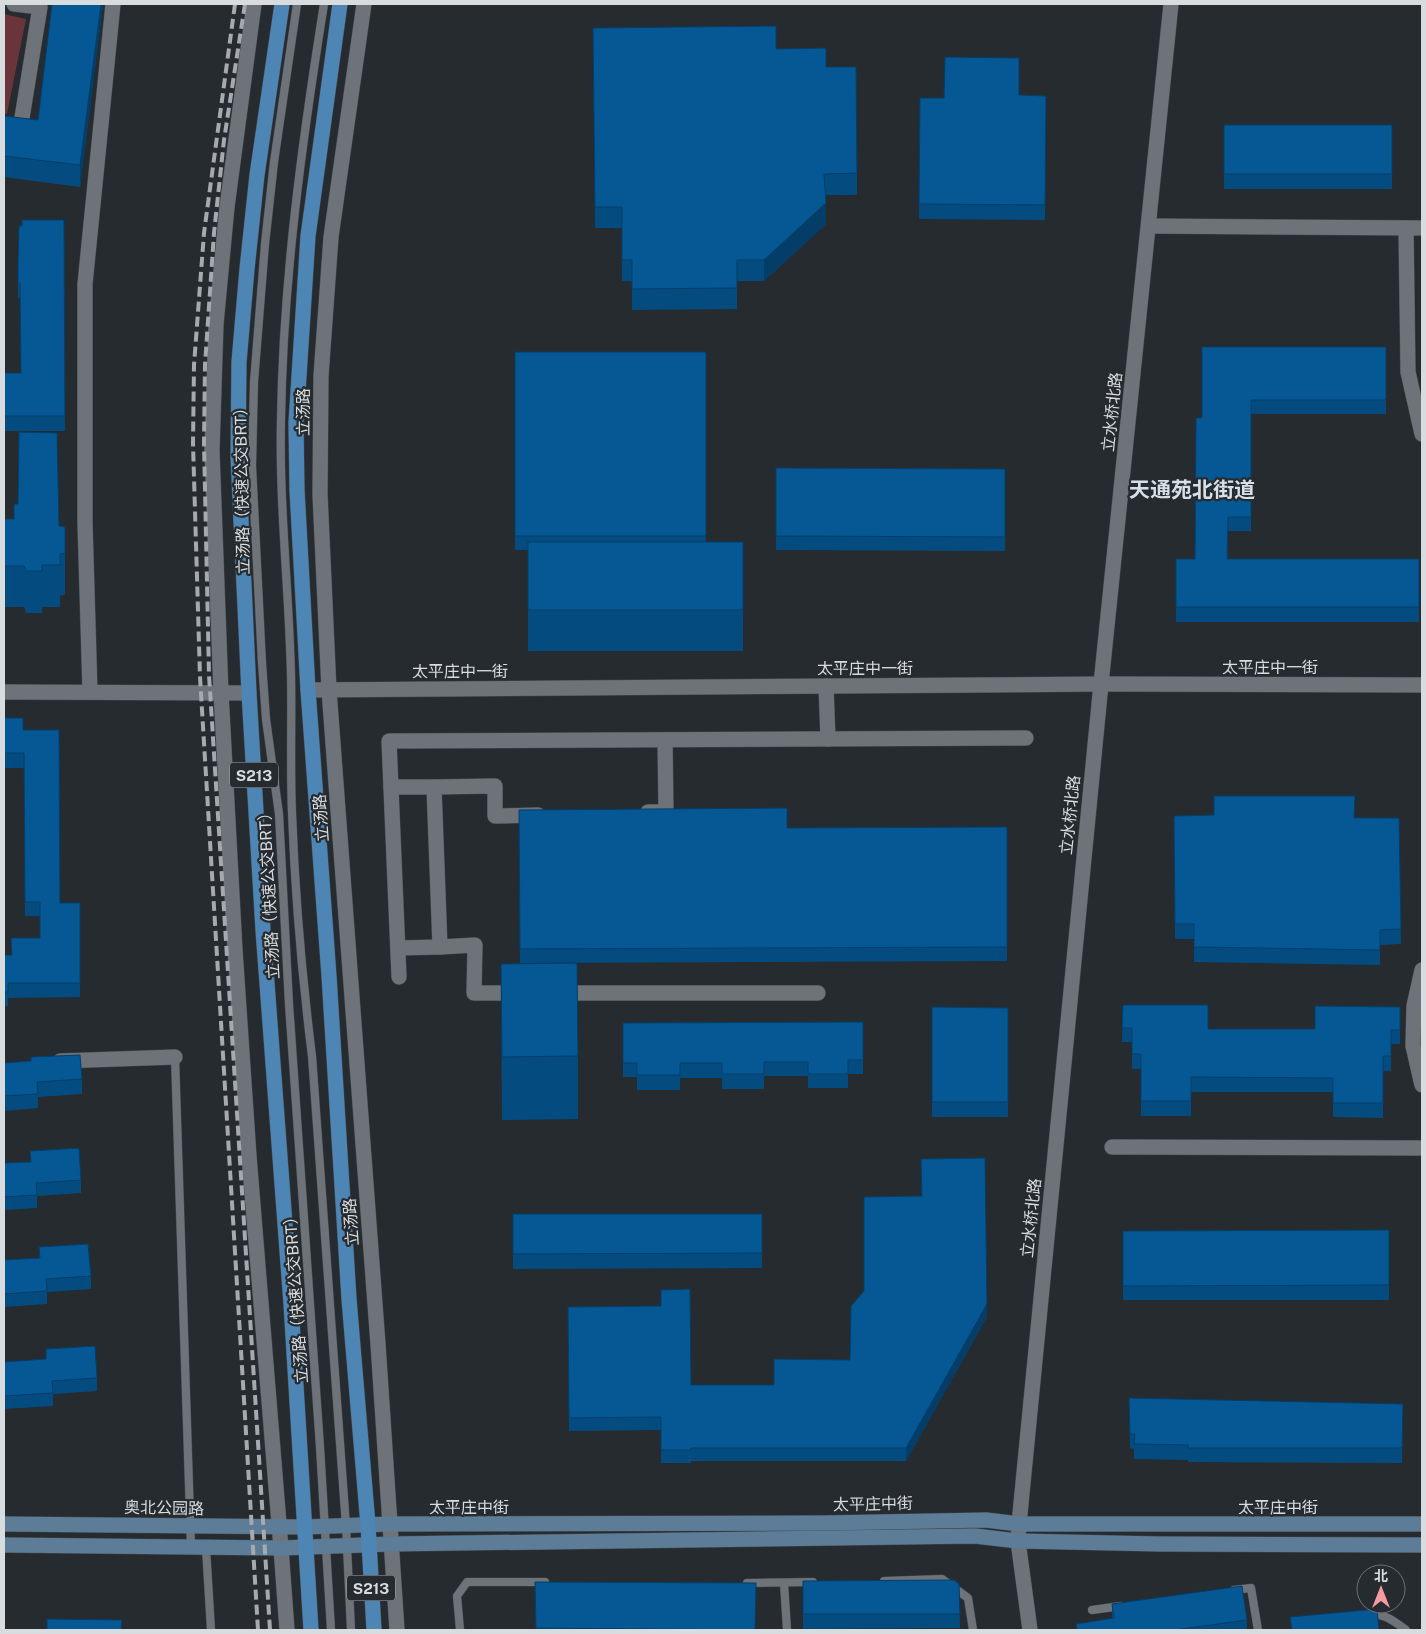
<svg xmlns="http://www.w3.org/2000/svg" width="1426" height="1634" viewBox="0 0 1426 1634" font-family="'Public Sans','Noto Sans SC',sans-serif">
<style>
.green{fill:#69343a}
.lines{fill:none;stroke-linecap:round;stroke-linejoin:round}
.service-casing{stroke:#43484c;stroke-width:9}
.minor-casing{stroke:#43484c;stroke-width:16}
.tertiary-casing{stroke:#43484c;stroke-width:16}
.secondary-casing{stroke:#43484c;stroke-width:16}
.primary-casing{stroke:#43484c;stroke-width:16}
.service{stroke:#6d7379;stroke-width:8}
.minor{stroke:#6d7379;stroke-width:15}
.tertiary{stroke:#6d7379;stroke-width:15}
.secondary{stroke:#5d7c97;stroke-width:15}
.primary{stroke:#4d85b5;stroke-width:15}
.rail{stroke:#a6aaae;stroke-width:4;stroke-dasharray:10 5;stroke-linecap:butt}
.wall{fill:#044c7f}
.shaded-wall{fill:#043e68}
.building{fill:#055894;stroke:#043e68}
.labels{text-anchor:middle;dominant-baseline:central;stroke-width:4.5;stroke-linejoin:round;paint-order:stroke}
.shield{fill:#262b30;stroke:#a3a7aa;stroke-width:1}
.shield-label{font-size:15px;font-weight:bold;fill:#d8dcdf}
.street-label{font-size:16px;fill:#d8dcdf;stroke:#262b30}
.district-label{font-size:21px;font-weight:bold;fill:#d8dfe6;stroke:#262b30}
</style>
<rect width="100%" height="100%" fill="#262b30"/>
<path class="green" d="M4 14 26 19 7 114 4 113Z"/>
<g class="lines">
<g class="service-casing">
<g id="service">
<path d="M297 4 274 162 265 244 254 382 252 466 262 663 266 719 279 814 289 1004 320 1447 331 1630"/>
<path d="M324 4C302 142 283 280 281 420 279 505 289 590 291 675 292 721 290 767 292 813 295 894 302 976 312 1056L346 1526 351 1630"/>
<path d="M175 1057 191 1547"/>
<path d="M206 1548 211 1630"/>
<path d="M884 1581 942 1579 968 1598 973 1630"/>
<path d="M747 1583 813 1582"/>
<path d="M784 1583 787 1630"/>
<path d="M1234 1590 1251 1588 1258 1630"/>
<path d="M1092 1610 1121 1606"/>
<path d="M1368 1614C1384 1613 1394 1621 1406 1630"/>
<path d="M460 1630 457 1596 467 1582H545"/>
</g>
</g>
<g class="minor-casing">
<g id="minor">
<path d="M254 4 227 207 216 324 212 451 221 693 235 950 249 1156 281 1548 287 1630"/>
<path d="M364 4 331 237 321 376 320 494 329 690 378 1344 397 1630"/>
<path d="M4 127 20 130 40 7 14 4"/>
<path d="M1149 226 1422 228"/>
<path d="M1406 228 1408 372 1422 434"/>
<path d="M826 686 828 739"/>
<path d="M4 692 249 693"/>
<path d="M90 692 85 523V284L113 4"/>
<path d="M391 787H434"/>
<path d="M648 812H666L665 740"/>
<path d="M440 947 475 945 474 993H521"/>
<path d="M398 948 440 947 434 787 495 786V816L538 815"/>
<path d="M1422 970 1414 1006 1413 1046 1422 1085"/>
<path d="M399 977 389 741 1026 738"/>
<path d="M559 993H818"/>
<path d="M60 1061 175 1057"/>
<path d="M1112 1147 1422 1148"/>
</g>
</g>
<g class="tertiary-casing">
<g id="tertiary">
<path d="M308 690 1101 684 1422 685"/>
<path d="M1030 1630 1018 1541 1019 1524 1101 684 1171 4"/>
</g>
</g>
<g class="secondary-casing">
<g id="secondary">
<path d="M4 1524 305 1527 390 1524 824 1523 986 1520 1019 1524H1422"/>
<path d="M4 1545 281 1548 391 1544 975 1536 1018 1541 1159 1544 1422 1545"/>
</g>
</g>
<g class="primary-casing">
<g id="primary">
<path d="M282 4 257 175 247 269 239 362 238 456 249 693 263 930 291 1304 311 1630"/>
<path d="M340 4 308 236 296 423 297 490 308 690 329 976 349 1299 368 1525 374 1630"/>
</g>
</g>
<use href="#service" class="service"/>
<use href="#minor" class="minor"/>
<use href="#tertiary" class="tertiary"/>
<use href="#secondary" class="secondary"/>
<use href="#primary" class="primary"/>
<g class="rail">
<path d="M235 4 204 233 194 365 193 444 200 677 258 1630"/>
<path d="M245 4 224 140 214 233 205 365 204 443 209 675 270 1630"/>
</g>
</g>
<g class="wall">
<path d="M52 4H103L80 187 4 177V116L38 120Z"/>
<path d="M593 28 776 49 826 67 857 173V195H826V224L764 281H737V309L632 310V281H622V228H595Z"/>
<path d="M1019 95 1046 96 1045 220 919 219 920 98H944Z"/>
<rect x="1224" y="125" width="168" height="64"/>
<path d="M64 220 65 431H4V373H21L20 298H18V265L22 226Z"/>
<path d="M1386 347V414H1251V531H1228V559H1419V622H1176V559H1195L1202 418Z"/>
<path d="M515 352H706V542H743V651H528V550H515Z"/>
<path d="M776 468 1005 469V551L776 550Z"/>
<path d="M4 519H14L65 527V595H60V607H42V613H26L24 607H5Z"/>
<path d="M4 718 23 730 60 903H80V997L8 998V1006H4V955H11L40 938V916H25L24 768H4Z"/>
<path d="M519 810 787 828 1007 827V961L520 963Z"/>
<path d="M1174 816 1399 818 1401 944 1380 945V965L1194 962V939H1175Z"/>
<path d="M501 964 578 1056V1119L502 1120Z"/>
<path d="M1123 1005 1208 1029H1315L1400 1007V1044H1391V1071H1383V1118L1333 1117V1092H1191V1116H1141V1069H1132V1042H1122Z"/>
<path d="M932 1007 1008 1008V1117H932Z"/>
<path d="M863 1022V1074H848V1088H808V1076H764V1089H722V1078H680V1090H637V1077H623V1023Z"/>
<path d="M4 1063 82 1079V1094L38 1097V1108L4 1111Z"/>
<path d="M30 1151 81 1180V1193L37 1196V1208L4 1210V1163L30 1162Z"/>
<path d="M513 1214H762V1268L513 1269Z"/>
<path d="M1389 1230V1300H1123V1231Z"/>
<path d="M39 1247 91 1276V1289L47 1292V1304L4 1307V1260L39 1258Z"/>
<path d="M568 1307 691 1385H774L850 1360 987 1317 906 1461H691V1463H661V1430L569 1431Z"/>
<path d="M46 1349 97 1378V1391L53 1394V1406L4 1409V1362L46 1359Z"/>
<path d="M1129 1398 1403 1404 1402 1463 1188 1462V1460L1134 1459V1449L1130 1448Z"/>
<path d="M803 1581 959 1584 960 1628 803 1629Z"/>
<path d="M535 1582 756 1630H536Z"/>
<path d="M1112 1604 1247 1620V1630H1076V1624L1112 1619Z"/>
</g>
<g class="shaded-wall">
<path d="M101 4H103L80 187V165Z"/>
<path d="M826 203V224L764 281V260Z"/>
<path d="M5 566V607L4 609V568Z"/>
<path d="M987 1304V1317L906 1461V1448Z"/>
</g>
<g class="building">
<path d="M52 4H101L80 165 4 156V116L38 120Z"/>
<path d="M776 26V49L826 48V67H856L857 173 824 174 826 203 764 260H737V288L632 289V260H622V207H595L593 28Z"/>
<path d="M945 57 1019 58V95L1046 96 1045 205 919 204 920 98H944Z"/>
<rect x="1224" y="125" width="168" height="49"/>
<path d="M22 220H64L65 416H4V373H21L20 283H18V265L19 226H22Z"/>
<path d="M1202 347H1386V400H1251V517H1228L1227 559H1419V607H1176V559H1195L1196 418H1202Z"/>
<rect x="515" y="352" width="191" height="184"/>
<path d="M19 432 57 433 59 526 65 527V553L60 554V565H42V571H26L24 566H5L4 568V519H14V504H18Z"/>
<path d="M776 468 1005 469V537L776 536Z"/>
<rect x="528" y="542" width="215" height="68"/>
<path d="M4 718H23V730H59L60 903H80V983H8V992H4V955H12L11 938H40V902H25L24 753H4Z"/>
<path d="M1214 796H1355L1354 818H1399L1401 929 1380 930V950L1194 947V924H1175L1174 816 1214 815Z"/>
<path d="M787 808V828L1007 827V947L520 949 519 810Z"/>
<path d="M577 963 578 1056 502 1057 501 964Z"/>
<path d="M1123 1005H1208V1029H1315V1006L1400 1007V1030H1391V1056H1383V1103H1333V1078L1191 1077V1101H1141V1054H1132V1028H1122Z"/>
<path d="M932 1007 1008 1008V1102H932Z"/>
<path d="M863 1022V1060H848V1074H808V1062H764V1074H722V1063H680V1075H637V1063H623V1023Z"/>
<path d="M80 1055 82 1079 37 1082 38 1094 4 1096V1063L31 1061V1057Z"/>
<path d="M79 1148 81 1180 36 1183 37 1195 4 1197V1163L31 1162 30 1151Z"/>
<path d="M985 1158 987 1304 906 1448H691V1450H661V1417L569 1418 568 1307 661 1306V1290L690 1289 691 1385H774V1359L850 1360 851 1306 864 1291V1197L922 1196 921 1159Z"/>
<path d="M513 1214H762V1253L513 1254Z"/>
<path d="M1389 1230V1285L1123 1286V1231Z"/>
<path d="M88 1244 91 1276 46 1279 47 1291 4 1294V1260L40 1258 39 1247Z"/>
<path d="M95 1346 97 1378 52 1381 53 1393 4 1396V1362L46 1359V1349Z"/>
<path d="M1129 1398 1403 1404 1402 1448H1188V1445L1134 1444 1135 1434H1130Z"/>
<path d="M954 1580 959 1584 960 1614H803V1581Z"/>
<path d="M535 1582 756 1583 755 1630 536 1628Z"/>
<path d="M1242 1586 1247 1620 1174 1630H1077L1076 1624 1114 1618 1112 1604Z"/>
<path d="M1377 1609 1379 1630H1292L1290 1617Z"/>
<path d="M47 1619 122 1620 121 1630H47Z"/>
</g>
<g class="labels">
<g class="shield">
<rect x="230" y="762.5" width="48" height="25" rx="4"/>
<rect x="347" y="1575.5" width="48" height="25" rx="4"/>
</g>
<g class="shield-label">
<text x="254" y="775">S213</text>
<text x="371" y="1588">S213</text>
</g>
<g class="street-label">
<text transform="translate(303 412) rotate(-90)">立汤路</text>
<text transform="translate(1112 412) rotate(-84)">立水桥北路</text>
<text transform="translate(242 487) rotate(-91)">立汤路（快速公交BRT）</text>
<text x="1270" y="667">太平庄中一街</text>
<text x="865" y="668">太平庄中一街</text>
<text x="460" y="671">太平庄中一街</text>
<text transform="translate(1070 815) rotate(-84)">立水桥北路</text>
<text transform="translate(321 818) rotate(-94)">立汤路</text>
<text transform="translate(269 892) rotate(-93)">立汤路（快速公交BRT）</text>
<text transform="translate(1031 1218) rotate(-84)">立水桥北路</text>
<text transform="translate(351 1222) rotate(-94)">立汤路</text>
<text transform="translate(296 1296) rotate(-94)">立汤路（快速公交BRT）</text>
<text transform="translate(873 1504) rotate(-1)">太平庄中街</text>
<text x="469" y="1507">太平庄中街</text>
<text x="1278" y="1507">太平庄中街</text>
<text transform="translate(164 1508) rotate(1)">奥北公园路</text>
</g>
<g class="district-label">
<text x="1192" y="489">天通苑北街道</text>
</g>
</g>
<rect width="1426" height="1634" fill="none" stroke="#d8dcdf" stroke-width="10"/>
<g transform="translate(1381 1589)"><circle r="24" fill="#262b30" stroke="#6d7276"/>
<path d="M0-4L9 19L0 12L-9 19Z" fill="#f49aa2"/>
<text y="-8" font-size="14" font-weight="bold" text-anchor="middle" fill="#d8dcdf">北</text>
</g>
</svg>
